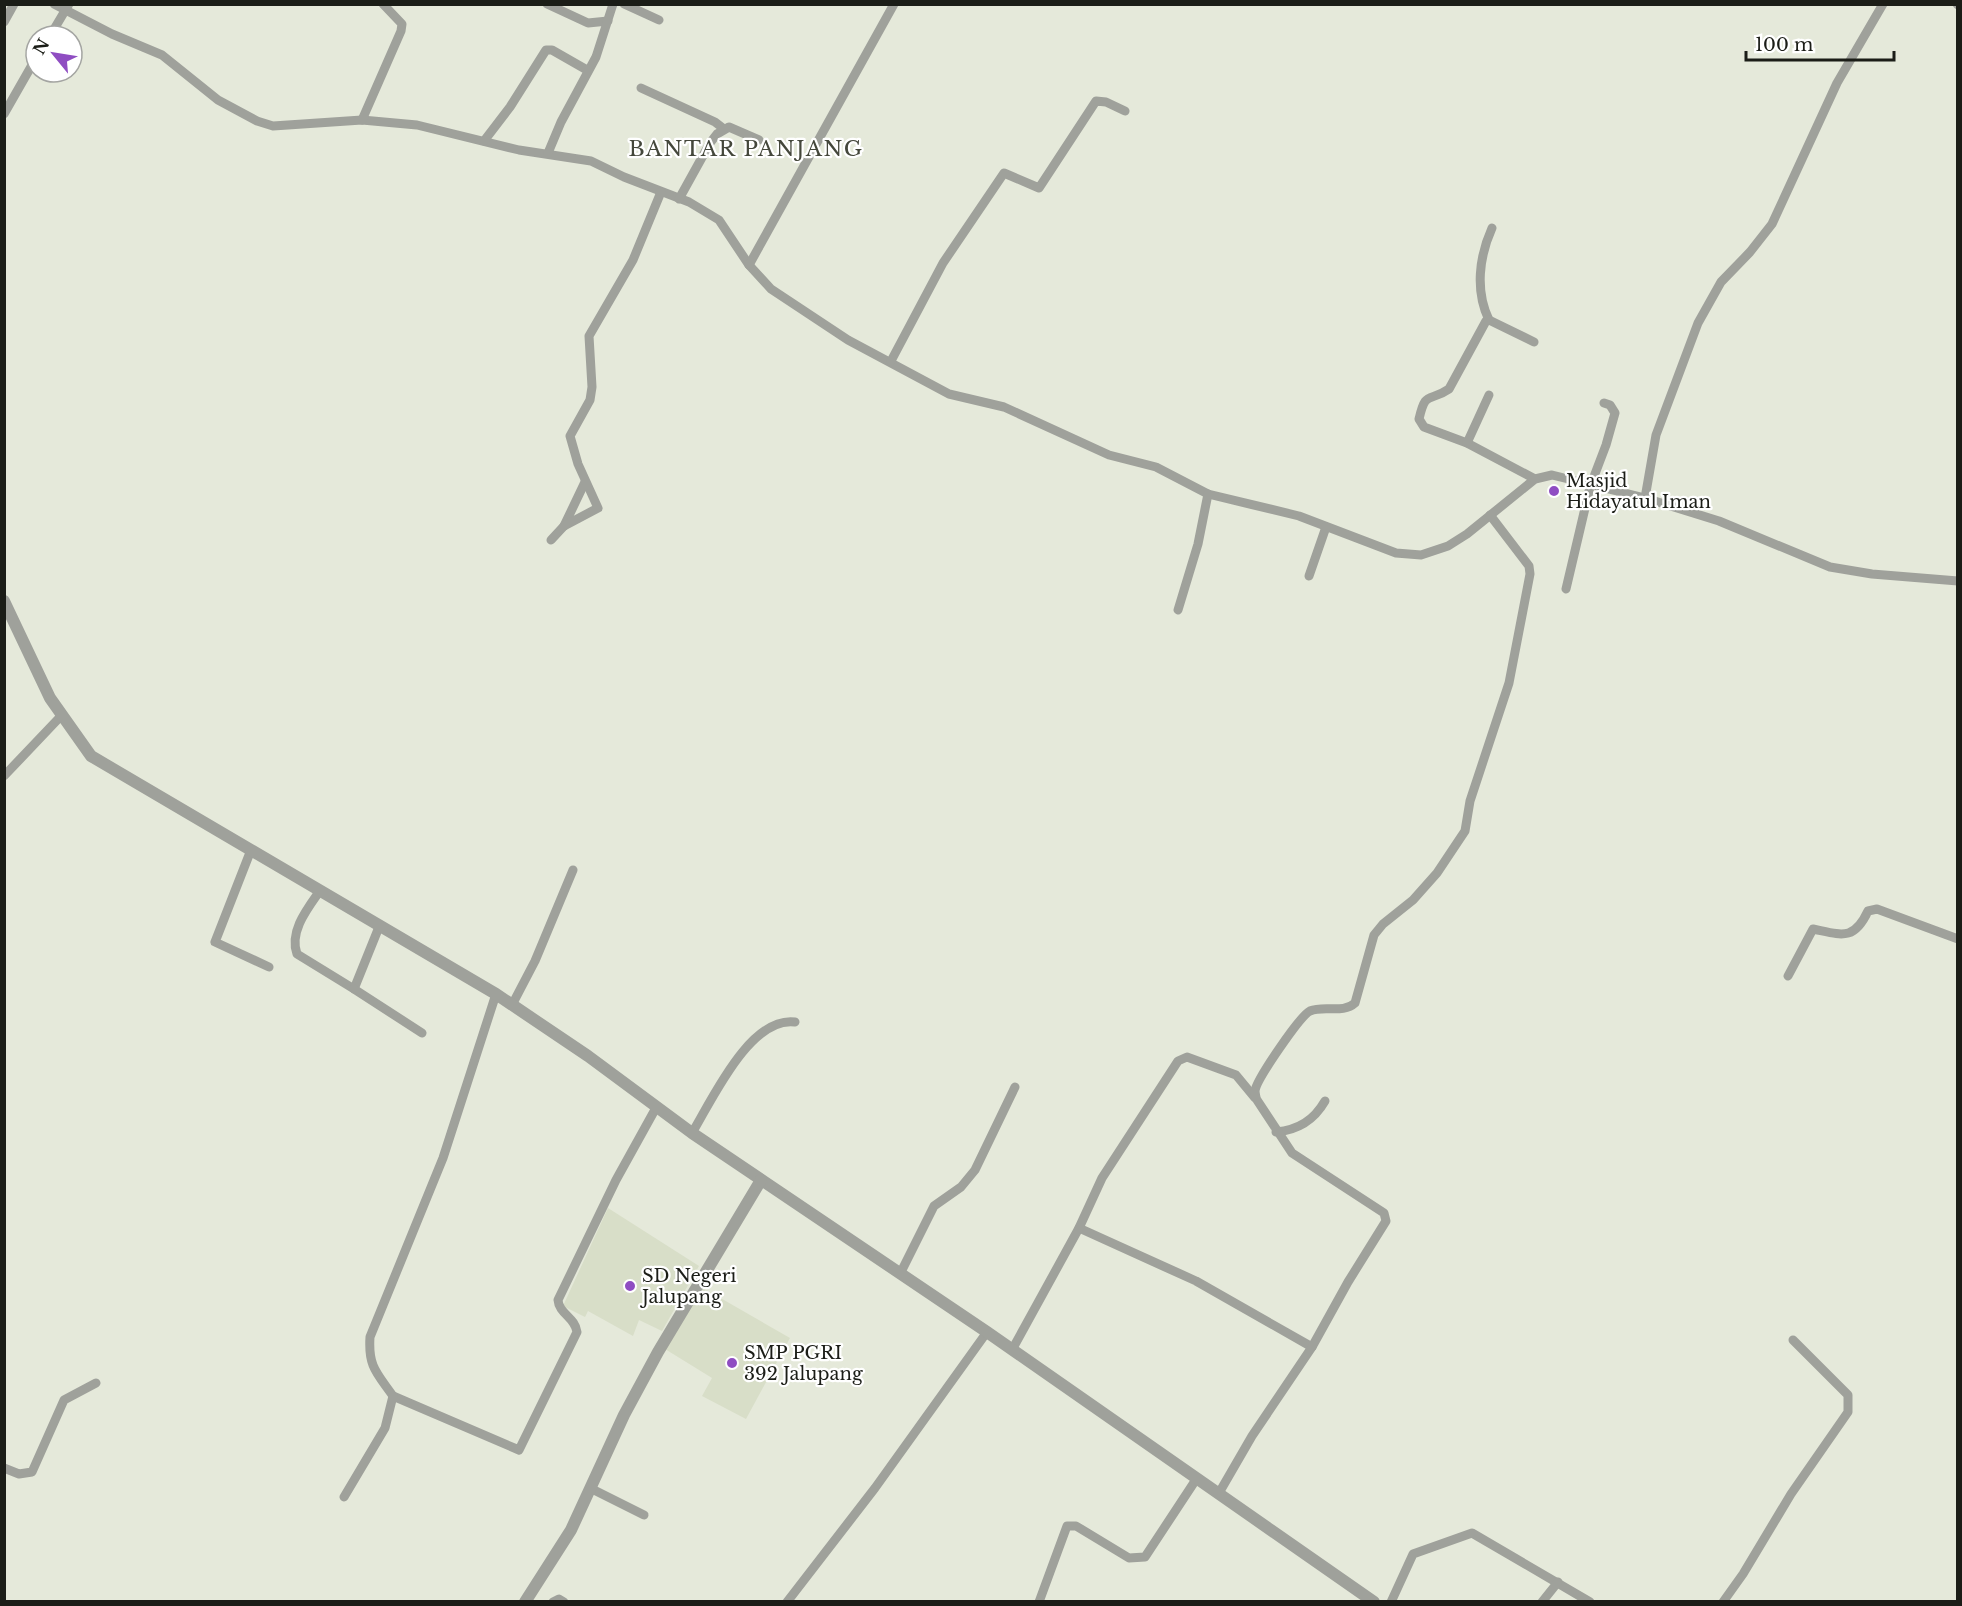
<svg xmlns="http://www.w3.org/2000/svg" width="1962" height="1606" viewBox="0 0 1962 1606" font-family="'Libre Baskerville',serif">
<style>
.built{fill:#d8dec8}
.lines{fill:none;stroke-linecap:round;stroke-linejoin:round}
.minor{stroke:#9fa19b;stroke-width:9}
.tertiary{stroke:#9fa19b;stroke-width:12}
.poi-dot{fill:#8f4dc2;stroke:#fff;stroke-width:2}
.labels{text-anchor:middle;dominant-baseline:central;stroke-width:4.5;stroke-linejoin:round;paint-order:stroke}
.poi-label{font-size:18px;fill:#1b1d17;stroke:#fff;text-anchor:start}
.quarter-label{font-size:21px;letter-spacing:1.5px;fill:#44473b;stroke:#fff}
</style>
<rect width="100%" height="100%" fill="#e5e9da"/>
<g class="built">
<path d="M608 1208 699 1266 662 1331 639 1320 633 1336 588 1311 585 1317 563 1306Z"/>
<path d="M703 1288 790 1338 746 1419 702 1396 712 1378 665 1349Z"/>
</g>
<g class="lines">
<g class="minor">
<path d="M54 4 112 34 162 55 218 100 257 121 273 126 362 120 417 125 519 150 591 161 624 177 689 202 719 220 749 265 771 289 848 340 949 394 1004 407 1109 455 1156 467 1208 494 1299 516 1396 553 1421 555 1448 546 1467 534 1535 479 1552 475 1645 498 1719 521 1830 567 1872 574 1958 581"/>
<path d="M547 4 588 23 608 21"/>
<path d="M624 4 659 20"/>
<path d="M1957 4 1958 5"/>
<path d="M4 22 14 4"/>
<path d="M50 36 69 4"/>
<path d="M641 88 715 122 724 129"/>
<path d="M4 114 36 58"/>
<path d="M362 120 401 31 402 24 383 4"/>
<path d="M484 141 510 107 546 50H552L587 70"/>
<path d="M548 153 561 122 596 57 613 4"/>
<path d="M679 199 710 143 717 134 729 127 759 140"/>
<path d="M749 265 894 4"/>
<path d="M1489 320C1475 291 1479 257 1492 228"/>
<path d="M1534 342 1489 320 1486 321 1449 389C1429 403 1426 389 1419 419L1424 427 1467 443 1535 479"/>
<path d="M891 361 943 263 1004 173 1039 188 1096 101 1106 102 1125 111"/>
<path d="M1467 443 1489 395"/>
<path d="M1645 498 1656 435 1698 323 1721 282 1750 252 1772 224 1837 83 1883 4"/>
<path d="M564 526 585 482"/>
<path d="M551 540 564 526 598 508 578 464 570 436 590 400 592 387 589 336 633 260 661 192"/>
<path d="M1309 576 1326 527"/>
<path d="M1566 589 1590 487 1606 445 1615 413 1610 405 1604 403"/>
<path d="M1178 610 1198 544 1208 494"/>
<path d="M4 776 61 716"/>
<path d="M251 850 215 942 269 967"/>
<path d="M319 892C307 909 289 932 297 954L354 989 379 927"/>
<path d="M1788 976 1813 929C1842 935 1854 941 1868 911L1877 909 1958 939"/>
<path d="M354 989 422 1033"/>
<path d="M512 1005 535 961 573 870"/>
<path d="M1276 1132C1299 1130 1314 1120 1325 1101"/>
<path d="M692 1133C712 1100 750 1016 795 1022"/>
<path d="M1079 1228 1196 1281 1312 1347"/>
<path d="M900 1274 934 1206 961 1187 975 1170 1015 1087"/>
<path d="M1012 1350 1079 1228 1102 1178 1178 1061 1187 1057 1236 1075 1255 1098"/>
<path d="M393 1396 519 1450 577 1332C575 1317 559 1314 558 1300L616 1180 657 1106"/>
<path d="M4 1468 19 1474 32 1472 64 1400 96 1383"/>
<path d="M592 1489 644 1515"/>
<path d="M1219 1493 1252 1436 1312 1347 1348 1282 1386 1221 1384 1213 1292 1153 1257 1100C1256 1099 1255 1092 1255 1091 1256 1080 1300 1016 1310 1011 1324 1005 1343 1014 1355 1003L1374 935 1383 924 1413 900 1437 873 1465 831 1470 801 1509 683 1530 574 1529 566 1490 515"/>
<path d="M344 1497 385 1428 393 1396C377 1373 368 1367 370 1337L443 1158 496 994"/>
<path d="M553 1602 559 1599 564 1602"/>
<path d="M787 1602 875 1488 987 1332"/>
<path d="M1039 1602 1067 1526H1076L1129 1558 1145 1557 1197 1478"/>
<path d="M1391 1602 1413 1554 1472 1533 1590 1602"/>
<path d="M1542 1602 1558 1582"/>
<path d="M1723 1602 1743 1574 1791 1494 1848 1412V1395L1793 1340"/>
</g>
<g class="tertiary">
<path d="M4 601 50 698 91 756 496 994 588 1056 692 1133 987 1332 1374 1602"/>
<path d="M525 1602 571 1530 624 1415 658 1352 761 1180"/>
</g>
</g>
<g class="poi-dot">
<circle cx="1554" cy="491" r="6"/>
<circle cx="630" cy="1286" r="6"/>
<circle cx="732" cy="1363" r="6"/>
</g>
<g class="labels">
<g class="poi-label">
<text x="1566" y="481">Masjid<tspan x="1566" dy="21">Hidayatul Iman</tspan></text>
<text x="642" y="1276">SD Negeri<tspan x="642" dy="21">Jalupang</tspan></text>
<text x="744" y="1353">SMP PGRI<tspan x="744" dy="21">392 Jalupang</tspan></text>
</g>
<g class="quarter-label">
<text x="746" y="149">BANTAR PANJANG</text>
</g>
</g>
<rect width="1962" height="1606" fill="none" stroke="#1b1d17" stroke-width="12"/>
<g transform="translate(54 54) rotate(300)"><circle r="28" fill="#ffffff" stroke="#a4a5a2" stroke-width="1.5"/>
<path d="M0-4.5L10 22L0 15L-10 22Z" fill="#8f4dc2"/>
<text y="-9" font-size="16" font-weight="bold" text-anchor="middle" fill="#1b1d17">N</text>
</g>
<path d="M1746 51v9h148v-9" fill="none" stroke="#1b1d17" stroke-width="3"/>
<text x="1755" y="51" font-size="18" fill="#1b1d17" stroke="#ffffff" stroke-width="4.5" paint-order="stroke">100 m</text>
</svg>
